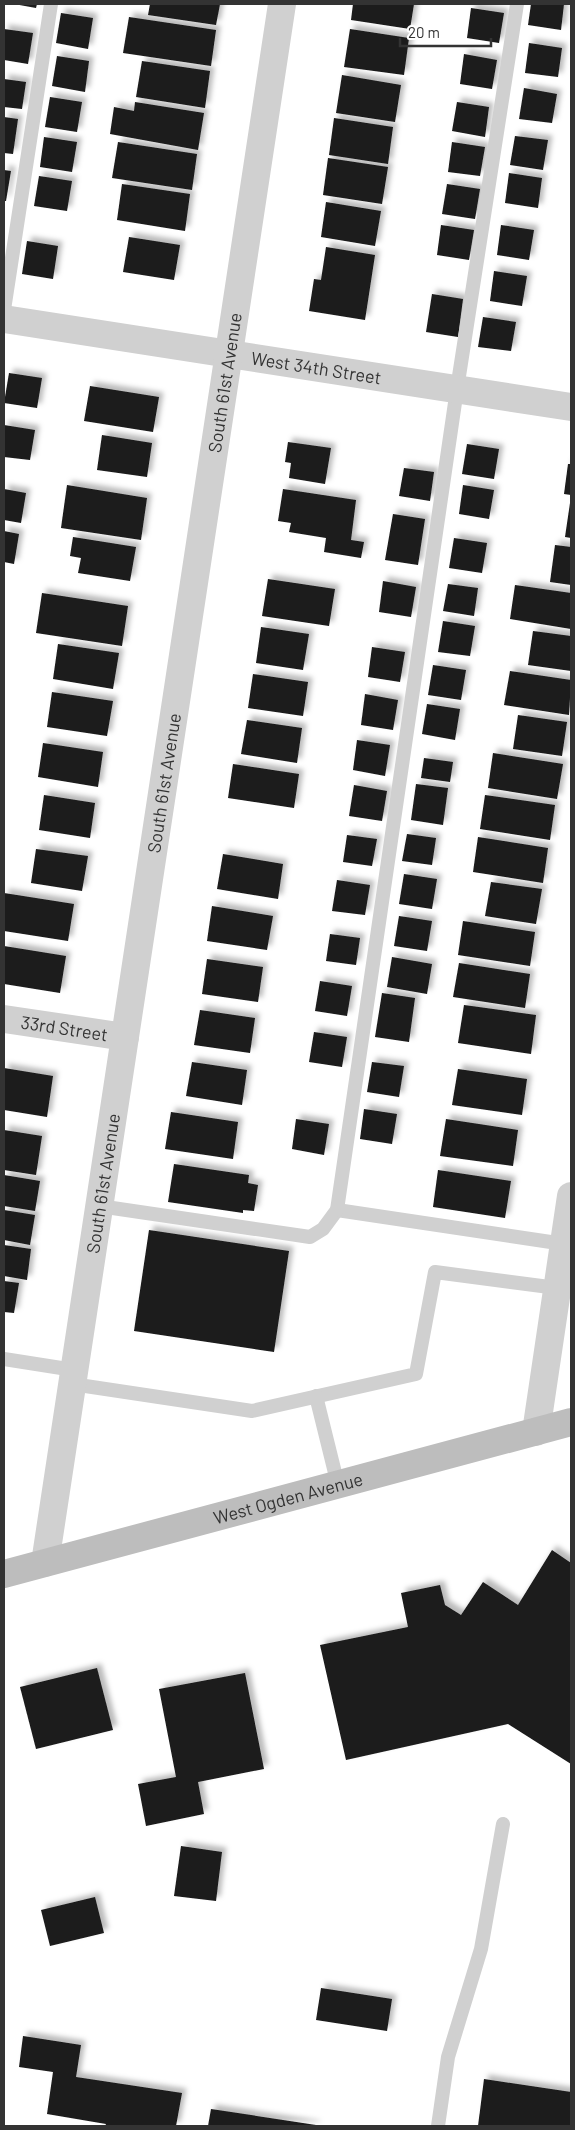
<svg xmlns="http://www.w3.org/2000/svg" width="575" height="2130" viewBox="0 0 575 2130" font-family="Barlow,sans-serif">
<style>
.building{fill:#1a1a1a;filter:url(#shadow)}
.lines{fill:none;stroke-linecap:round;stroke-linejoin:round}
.lane{stroke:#d0d0d0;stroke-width:14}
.street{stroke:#d0d0d0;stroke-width:28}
.secondary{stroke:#bdbdbd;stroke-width:28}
.labels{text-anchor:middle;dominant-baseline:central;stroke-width:5;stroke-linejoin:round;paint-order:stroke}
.street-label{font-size:18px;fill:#333;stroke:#fff}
</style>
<defs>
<filter id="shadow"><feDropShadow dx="4.5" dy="-4.5" stdDeviation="2.5" flood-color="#0004"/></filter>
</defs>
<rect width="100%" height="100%" fill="#fff"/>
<g class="building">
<path d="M14 4H37L36 8Z"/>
<path d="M150 4H220L216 25 148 15Z"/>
<path d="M353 4H414L410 29 351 20Z"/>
<path d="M531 4H564L561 30 528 25Z"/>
<path d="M471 8 504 13 499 43 467 38Z"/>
<path d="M61 13 93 18 88 49 56 43Z"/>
<path d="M129 17 216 30 211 66 123 53Z"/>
<path d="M4 29 33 33 28 64 4 60Z"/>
<path d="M350 29 409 38 404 75 344 67Z"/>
<path d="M529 43 562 48 558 77 525 73Z"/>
<path d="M464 54 497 60 492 89 460 84Z"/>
<path d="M57 56 89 61 85 92 52 86Z"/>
<path d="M142 61 210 71 205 108 136 97Z"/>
<path d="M342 75 401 85 395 122 336 113Z"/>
<path d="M4 79 26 82 22 109 4 107Z"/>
<path d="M524 88 557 94 552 123 519 119Z"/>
<path d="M50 97 82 102 77 132 45 127Z"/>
<path d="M135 102 204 113 198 150 110 134 114 107 134 111Z"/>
<path d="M457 102 489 107 485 137 452 131Z"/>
<path d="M4 117 18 119 13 154 4 153Z"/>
<path d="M334 118 393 127 388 164 329 155Z"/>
<path d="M515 136 548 140 543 170 510 165Z"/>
<path d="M44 137 77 142 72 172 40 167Z"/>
<path d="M118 142 197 154 192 190 112 178Z"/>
<path d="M452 142 485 147 480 176 448 172Z"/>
<path d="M328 158 388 167 382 204 323 195Z"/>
<path d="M4 170 11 171 6 201H4Z"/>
<path d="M509 173 542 178 538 208 505 203Z"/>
<path d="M39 176 72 181 67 211 34 206Z"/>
<path d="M122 184 190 194 185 231 117 220Z"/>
<path d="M447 184 480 189 475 219 442 214Z"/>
<path d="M326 202 381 211 375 246 321 237Z"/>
<path d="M441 225 474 230 469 260 437 255Z"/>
<path d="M501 225 534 230 529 260 497 255Z"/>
<path d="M129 237 180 245 174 280 123 272Z"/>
<path d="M27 241 58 246 53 279 22 274Z"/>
<path d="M326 247 375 255 365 320 309 311 314 279 321 280Z"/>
<path d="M494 271 527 276 522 306 490 301Z"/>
<path d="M432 294 463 299 458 337 426 332Z"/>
<path d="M483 317 516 322 511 351 478 347Z"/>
<path d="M9 373 42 378 37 408 4 403Z"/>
<path d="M90 386 159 397 153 432 84 421Z"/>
<path d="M4 425 35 430 30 460 4 457Z"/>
<path d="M102 435 152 443 147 477 97 470Z"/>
<path d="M288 442 331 448 325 484 289 478 291 463 285 462Z"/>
<path d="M467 444 499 449 494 479 462 474Z"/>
<path d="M568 464H571V495L564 494Z"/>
<path d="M404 468 434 472 430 501 399 496Z"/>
<path d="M67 485 147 498 141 540 61 528Z"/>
<path d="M463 485 494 490 489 519 459 514Z"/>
<path d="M4 489 26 493 21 523 4 520Z"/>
<path d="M283 489 356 500 351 540 364 542 361 558 324 552 326 538 289 532 291 523 278 521Z"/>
<path d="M570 503H571V538L565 537Z"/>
<path d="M393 514 425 519 418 565 385 560Z"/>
<path d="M4 531 19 534 14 564 4 562Z"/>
<path d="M73 537 136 547 130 581 78 573 81 558 70 556Z"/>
<path d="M454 538 487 543 482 573 449 568Z"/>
<path d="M555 545 571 547V585L550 582Z"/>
<path d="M268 579 335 589 329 626 262 616Z"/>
<path d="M383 581 416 587 411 617 379 612Z"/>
<path d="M448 584 478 588 474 616 443 611Z"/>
<path d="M515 585 571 593V629L510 619Z"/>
<path d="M42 593 128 606 122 646 36 633Z"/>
<path d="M443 621 475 626 470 656 438 652Z"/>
<path d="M261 627 309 634 303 670 256 663Z"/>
<path d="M533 631 571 636V671L528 665Z"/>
<path d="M58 644 119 653 113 689 53 679Z"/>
<path d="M372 647 405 652 400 682 368 677Z"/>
<path d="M433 665 466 670 461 700 428 695Z"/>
<path d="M510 671 571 680 569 715 504 705Z"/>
<path d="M253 674 308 682 303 716 248 708Z"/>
<path d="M52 692 113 701 107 736 47 727Z"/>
<path d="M365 694 398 700 393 730 361 725Z"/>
<path d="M427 704 460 709 455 740 422 734Z"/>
<path d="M518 715 567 722 562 756 513 749Z"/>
<path d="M247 720 302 728 297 763 241 754Z"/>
<path d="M357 740 390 745 385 776 353 770Z"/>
<path d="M43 743 103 752 98 787 38 777Z"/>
<path d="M493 753 563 764 557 799 488 788Z"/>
<path d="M424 758 453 762 450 782 421 778Z"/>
<path d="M233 764 299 774 294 808 228 798Z"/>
<path d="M416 784 448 788 443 825 411 820Z"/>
<path d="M354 785 387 791 382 821 349 816Z"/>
<path d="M44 795 95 803 90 838 39 830Z"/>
<path d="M485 795 555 805 550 840 480 829Z"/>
<path d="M407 834 436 838 432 865 402 861Z"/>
<path d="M347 835 377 839 372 866 343 862Z"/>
<path d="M478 837 548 848 543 883 473 872Z"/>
<path d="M36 849 88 856 82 891 31 883Z"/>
<path d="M223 854 283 864 278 899 217 889Z"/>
<path d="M404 874 437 879 432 909 399 904Z"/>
<path d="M337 880 370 885 365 915 332 911Z"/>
<path d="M491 882 542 889 536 924 485 916Z"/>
<path d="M4 893 74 904 68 941 4 931Z"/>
<path d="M212 906 273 916 267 950 207 941Z"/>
<path d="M399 916 432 921 427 951 394 946Z"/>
<path d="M463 921 535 932 530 966 458 955Z"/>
<path d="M330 934 360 938 356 965 326 961Z"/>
<path d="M4 946 66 956 60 993 4 984Z"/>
<path d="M392 957 432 964 427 994 387 987Z"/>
<path d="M207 959 263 967 258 1002 202 994Z"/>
<path d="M459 963 530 974 525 1008 453 997Z"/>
<path d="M320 981 352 986 347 1016 315 1011Z"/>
<path d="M382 993 415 998 409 1042 375 1037Z"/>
<path d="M464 1005 536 1015 531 1054 458 1043Z"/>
<path d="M200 1010 255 1018 250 1053 194 1045Z"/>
<path d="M314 1032 347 1037 342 1067 309 1062Z"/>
<path d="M192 1062 247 1070 242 1105 186 1096Z"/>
<path d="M372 1062 404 1066 399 1097 367 1092Z"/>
<path d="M4 1068 53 1076 47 1117 4 1110Z"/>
<path d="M458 1069 527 1079 522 1115 452 1105Z"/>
<path d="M364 1109 397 1114 392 1144 360 1139Z"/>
<path d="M171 1112 238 1122 233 1159 165 1149Z"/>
<path d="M296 1119 329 1124 324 1155 292 1149Z"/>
<path d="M446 1119 518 1130 513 1166 440 1156Z"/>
<path d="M4 1130 42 1136 36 1175 4 1170Z"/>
<path d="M174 1164 249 1175 248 1183 258 1185 254 1211 243 1210V1213L168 1202Z"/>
<path d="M438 1170 511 1181 505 1218 433 1207Z"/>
<path d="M4 1175 40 1181 35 1211 4 1206Z"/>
<path d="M4 1210 35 1215 30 1245 4 1240Z"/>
<path d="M149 1230 289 1251 274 1352 134 1331Z"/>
<path d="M4 1245 31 1249 27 1280 4 1276Z"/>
<path d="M4 1281 19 1283 14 1313 4 1312Z"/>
<path d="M552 1550 571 1563V1764L508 1724 346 1760 320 1645 408 1627 401 1593 440 1585 445 1605 461 1615 483 1582 518 1605Z"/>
<path d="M97 1668 113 1730 36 1749 20 1687Z"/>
<path d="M245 1673 264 1769 198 1782 204 1814 146 1826 138 1784 176 1777 159 1689Z"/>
<path d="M181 1846 222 1852 216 1901 174 1896Z"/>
<path d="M95 1897 104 1933 50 1946 41 1910Z"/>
<path d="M321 1988 392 1999 387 2031 316 2020Z"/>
<path d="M23 2036 81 2045 76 2077 182 2093 176 2126H105L106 2124 47 2114 53 2072 19 2067Z"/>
<path d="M484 2079 571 2092V2126H478Z"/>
<path d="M211 2109 316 2125V2126H208Z"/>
</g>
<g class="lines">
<g class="lane">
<path d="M4 310 51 4"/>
<path d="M99 1206 310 1237 323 1229 337 1210 564 1244"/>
<path d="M337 1210 457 389 517 4"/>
<path d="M4 1359 74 1370"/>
<path d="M72 1384 252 1411 416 1374 435 1272 557 1288"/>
<path d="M316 1396 338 1485"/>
<path d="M438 2126 448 2057 481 1949 503 1824"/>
</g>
<g class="street">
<path id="s1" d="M4 319 571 407"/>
<path id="s2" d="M4 1019 125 1037"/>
<path d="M536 1432 571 1196"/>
<path id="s3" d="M45 1563 282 4"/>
</g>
<path class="secondary" id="s4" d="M4 1574 571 1422"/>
</g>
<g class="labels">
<g class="street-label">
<text stroke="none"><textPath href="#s1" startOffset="316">West 34th Street</textPath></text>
<text stroke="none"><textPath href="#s3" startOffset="1194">South 61st Avenue</textPath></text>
<text stroke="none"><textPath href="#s3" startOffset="789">South 61st Avenue</textPath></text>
<text stroke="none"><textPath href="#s2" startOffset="61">33rd Street</textPath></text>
<text stroke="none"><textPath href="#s3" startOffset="384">South 61st Avenue</textPath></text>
<text stroke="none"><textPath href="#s4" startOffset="294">West Ogden Avenue</textPath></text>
</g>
</g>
<rect width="575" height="2130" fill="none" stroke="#333333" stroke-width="10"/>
<path d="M400 38v8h91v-8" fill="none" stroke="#333333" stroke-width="2.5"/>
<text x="408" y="38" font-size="15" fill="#333333" stroke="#ffffff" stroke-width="4" paint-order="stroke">20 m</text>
</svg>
